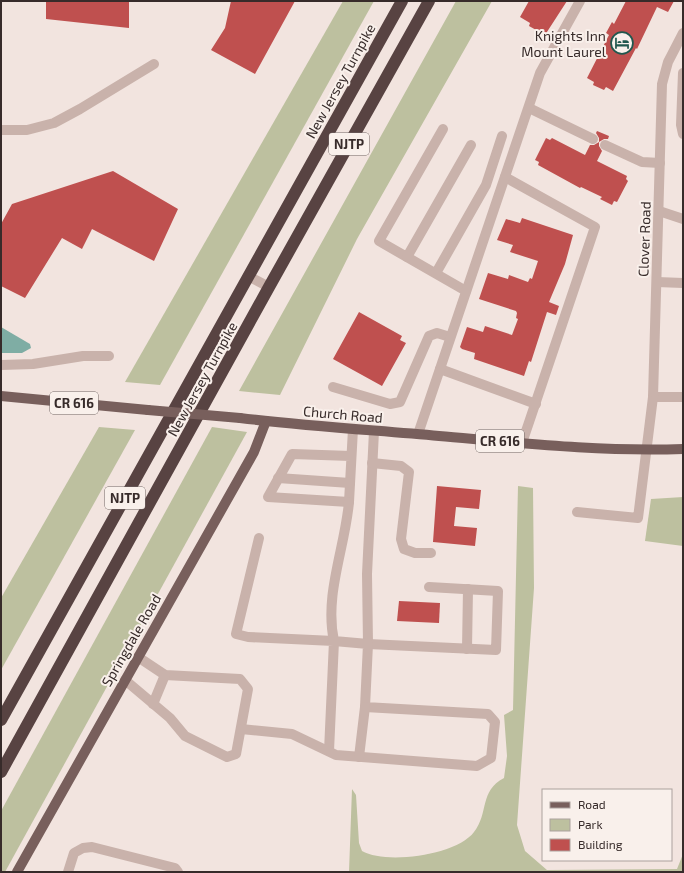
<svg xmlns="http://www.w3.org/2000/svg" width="684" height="873" viewBox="0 0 684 873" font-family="'Exo 2',sans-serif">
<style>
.green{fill:#bdc09f}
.water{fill:#7fada4}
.building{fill:#bf504f}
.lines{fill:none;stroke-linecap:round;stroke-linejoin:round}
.minor{stroke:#c9b2ab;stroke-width:10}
.major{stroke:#785f5c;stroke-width:10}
.highway{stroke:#584342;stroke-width:12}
.major-bridge{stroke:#785f5c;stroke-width:10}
.labels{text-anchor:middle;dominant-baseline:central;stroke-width:4;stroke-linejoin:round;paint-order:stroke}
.shield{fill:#f9f0eb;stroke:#716664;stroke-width:1}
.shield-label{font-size:13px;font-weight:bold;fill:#372b2a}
.poi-label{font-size:14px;fill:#372b2a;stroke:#f9f0eb;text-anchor:end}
.street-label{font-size:14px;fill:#372b2a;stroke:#f9f0eb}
</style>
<rect width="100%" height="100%" fill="#f2e4df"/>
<g class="green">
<path d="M343 1H374L160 385 125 382Z"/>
<path d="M456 1H492L357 239 280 395 239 391Z"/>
<path d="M99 427 135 430 1 670V598Z"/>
<path d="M212 427 247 432 5 872H1V811Z"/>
<path d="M518 486 533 488 534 588 517 825 525 851 547 870 677 869 683 854V872H349L352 789 356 795 359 843 362 851C386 865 457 855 474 832 489 813 479 791 504 778L507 756 504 715 513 710Z"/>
<path d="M683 497V546L645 541 651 499Z"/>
</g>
<path class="water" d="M1 327 30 344 31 348 22 353H1Z"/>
<g class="building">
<path d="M46 1H129V28L46 19Z"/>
<path d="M231 1H295L255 74 211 50 225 28Z"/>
<path d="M529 1H567L545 35 529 26 530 23 520 17Z"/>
<path d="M626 1H674L668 12 657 7 637 49 636 48 613 91 606 87 604 90 593 85 594 82 587 78 609 35 606 33 612 22 614 24Z"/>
<path d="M597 131 609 136 608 139H604L599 142V146L602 151 597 161 627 176 626 179 628 181 617 202 614 201 612 205 600 199 602 197 581 187 580 188 538 165 539 162 535 160 546 138 550 140 552 138 585 155 590 145H594L599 142V138L596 133Z"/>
<path d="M113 171 178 209 154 261 92 229 82 249 62 238 25 298 1 286V224L12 204Z"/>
<path d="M522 218 573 235 565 264 549 302 559 306 556 315 547 312 531 362 529 361 524 376 474 359 475 353 462 349 460 347 467 327 483 332 485 326 512 335 518 319 516 318 517 313 516 311 479 299 488 273 508 279 509 275 528 282 530 278 532 279 538 261 510 252 513 245 497 240 506 219 520 223Z"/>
<path d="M359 312 402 336 400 340 406 343 382 386 333 359Z"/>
<path d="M437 486 481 490 479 509 456 507 454 526 477 528 475 546 433 542Z"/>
<path d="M399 601 440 603 439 623 397 621Z"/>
</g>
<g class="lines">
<g class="minor">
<path d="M683 73 681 125 683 134"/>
<path d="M529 108 593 139"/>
<path d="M443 129 379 241 466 291"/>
<path d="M1 130H27L54 123 80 109 154 64"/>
<path d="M605 145 642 162 660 163"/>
<path d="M505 177 595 227 522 443"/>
<path d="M659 211 683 219"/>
<path d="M407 257 471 145"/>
<path d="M436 273 486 185 502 136"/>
<path d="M248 276 269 287"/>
<path d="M657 282 683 283"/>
<path d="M1 365 33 364 83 356H109"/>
<path d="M440 369 536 404"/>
<path d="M333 387 390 404 400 402 429 336 437 333 450 337"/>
<path d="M653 397H683"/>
<path d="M374 431 367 574 368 644 496 650 498 591 429 587"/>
<path d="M418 434 540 73 580 1"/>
<path d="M351 456 292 454 268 497 349 502 353 429"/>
<path d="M372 463 401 466 409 472 401 539 404 549 415 553H431"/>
<path d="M278 478 350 483"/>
<path d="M577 512 638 518 653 397 662 84 668 62 683 33"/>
<path d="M259 538 236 634 248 637 334 641 329 751"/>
<path d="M467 649 468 589"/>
<path d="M125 680 170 718 185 736 227 757 236 754 248 689 240 679 165 675 138 657"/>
<path d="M153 704 165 675"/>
<path d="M241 729 292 734 336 755 477 766 491 758 495 722 488 714 365 707 368 644 334 641C324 595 345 548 349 502"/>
<path d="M359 757 365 707"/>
<path d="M68 872 74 853 83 848 92 847 175 868 178 872"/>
</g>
<g class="major">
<path d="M1 396 148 410"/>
<path d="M240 418C306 426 372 430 439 436 520 443 601 452 683 449"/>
<path d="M17 872 254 452 266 421"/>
</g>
<g class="highway">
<path d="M1 720 402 1"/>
<path d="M1 772 269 287 429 1"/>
</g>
<path class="major-bridge" d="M148 410 240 418"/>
</g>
<defs>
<g id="hotel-ring" transform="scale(1.15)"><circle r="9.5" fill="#f9f0eb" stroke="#21574e" stroke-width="1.5"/><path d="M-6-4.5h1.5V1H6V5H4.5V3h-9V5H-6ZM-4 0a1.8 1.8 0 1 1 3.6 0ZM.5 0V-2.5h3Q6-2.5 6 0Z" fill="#21574e"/></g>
</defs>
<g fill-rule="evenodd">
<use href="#hotel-ring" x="622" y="43"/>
</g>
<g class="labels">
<g class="shield">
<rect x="329" y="133" width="40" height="22" rx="3"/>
<rect x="50" y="392" width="48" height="22" rx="3"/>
<rect x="476" y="430" width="48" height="22" rx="3"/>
<rect x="105" y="487" width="40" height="22" rx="3"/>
</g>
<g class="shield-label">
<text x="349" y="144">NJTP</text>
<text x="74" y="403">CR 616</text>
<text x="500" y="441">CR 616</text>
<text x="125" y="498">NJTP</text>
</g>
<g class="poi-label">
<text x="606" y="35">Knights Inn<tspan x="606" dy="16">Mount Laurel</tspan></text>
</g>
<g class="street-label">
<text transform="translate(340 81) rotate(-61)">New Jersey Turnpike</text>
<text transform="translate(644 239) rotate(-88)">Clover Road</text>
<text transform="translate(202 379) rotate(-61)">New Jersey Turnpike</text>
<text transform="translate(343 414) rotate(5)">Church Road</text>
<text transform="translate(131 640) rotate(-60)">Springdale Road</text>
</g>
</g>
<rect width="684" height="873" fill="none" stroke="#372b2a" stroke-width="4"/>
<rect x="542" y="789" width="130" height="72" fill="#f9f0eb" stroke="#aba19e"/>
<rect x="550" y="802" width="20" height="6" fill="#785f5c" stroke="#aba19e"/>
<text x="578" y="809" font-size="12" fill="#372b2a">Road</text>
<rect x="550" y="819" width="20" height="12" fill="#bdc09f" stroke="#aba19e"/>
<text x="578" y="829" font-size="12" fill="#372b2a">Park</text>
<rect x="550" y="839" width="20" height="12" fill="#bf504f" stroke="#aba19e"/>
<text x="578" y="849" font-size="12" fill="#372b2a">Building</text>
</svg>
